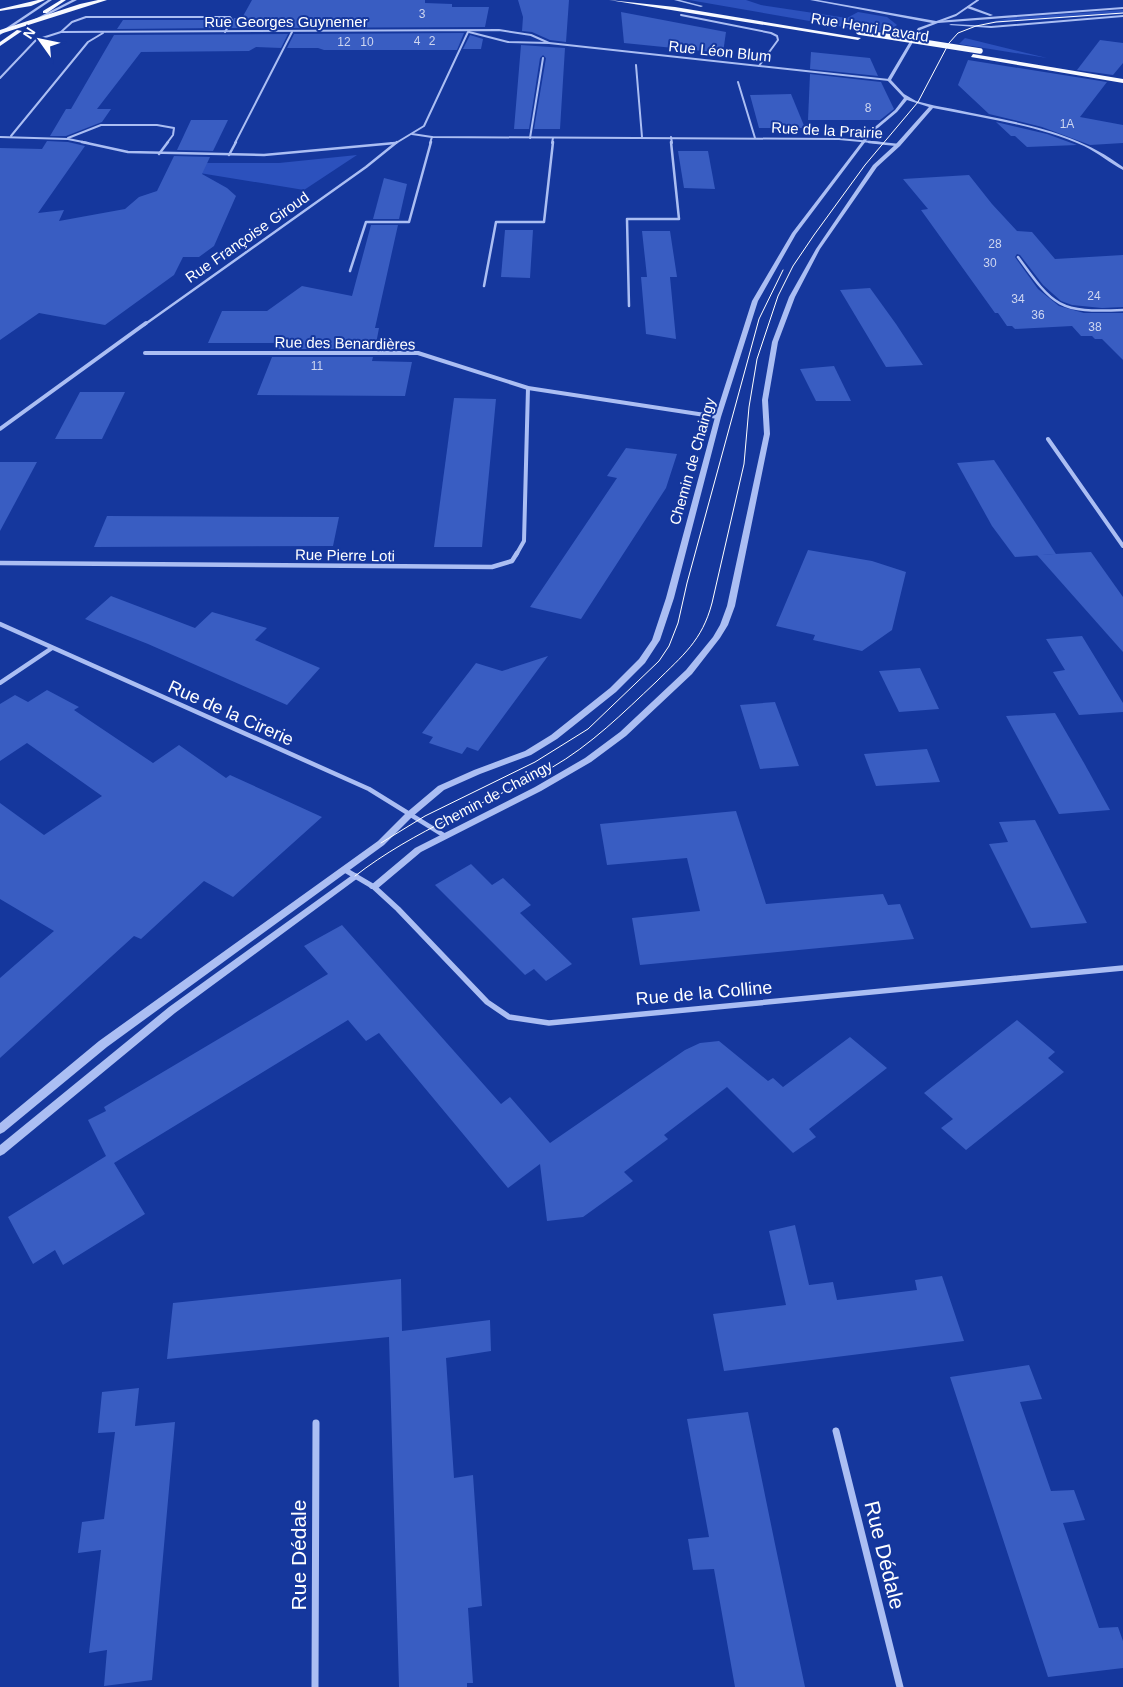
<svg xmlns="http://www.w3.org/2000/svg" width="1123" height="1687" viewBox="0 0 1123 1687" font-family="Arial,sans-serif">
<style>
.green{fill:#2c51bd}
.building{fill:#395dc2}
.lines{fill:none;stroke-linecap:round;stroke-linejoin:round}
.pedestrian-far1{stroke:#abbef3;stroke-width:2}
.pedestrian{stroke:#abbef3;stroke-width:2.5}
.minor-far5{stroke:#abbef3;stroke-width:2}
.minor-far4{stroke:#abbef3;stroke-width:2.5}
.minor-far3{stroke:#abbef3;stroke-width:4}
.minor-far2{stroke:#abbef3;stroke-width:4.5}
.minor-far1{stroke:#abbef3;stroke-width:5.5}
.minor{stroke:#abbef3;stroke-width:7}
.tertiary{fill:#abbef3;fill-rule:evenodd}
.primary{fill:#f7f9ff;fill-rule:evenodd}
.tram{stroke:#fff;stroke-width:1}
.primary-bridge{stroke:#f7f9ff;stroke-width:5.5}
.labels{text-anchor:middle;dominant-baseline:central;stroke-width:4;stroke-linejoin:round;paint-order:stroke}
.far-number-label{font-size:12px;fill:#ced6f0}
.far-street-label{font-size:15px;fill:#fff;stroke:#15379d}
.street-label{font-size:18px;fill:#fff;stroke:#15379d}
.near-street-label{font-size:21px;fill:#fff;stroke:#15379d}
</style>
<rect width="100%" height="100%" fill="#15379d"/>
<g class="green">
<path d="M689 0H746L761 5 847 18 858 12 887 17 897 25 893 28 899 29 890 32 861 30Z"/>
<path d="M1123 10V14L980 24 1009 18Z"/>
<path d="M965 38 1047 58 959 44Z"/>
<path d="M357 155 304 190 169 168 174 163H279Z"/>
</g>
<g class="building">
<path d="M252 0H425V3L452 4V7H489L485 27 230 28 234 18H242Z"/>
<path d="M518 0H569L566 42 550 40 532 32 522 31 523 17Z"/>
<path d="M621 12 726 32 723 53 624 43Z"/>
<path d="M123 20H229L224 28 117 29Z"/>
<path d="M464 33 457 50H324L318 48H287L294 34Z"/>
<path d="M288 34 281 48 256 47 249 51 141 52 97 109H111L102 122 66 136H50L66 109H71L114 35Z"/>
<path d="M470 35 483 39 481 49H463Z"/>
<path d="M1100 40 1123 43V63L1113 75 1077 70Z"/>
<path d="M521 45 565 48 560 129H534L546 58 543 55 540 58 529 129H514Z"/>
<path d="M811 52 870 58 878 76 810 69Z"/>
<path d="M968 60 1107 82 1080 117 1123 125V143L1090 145 1042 127 989 114 958 85Z"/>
<path d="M810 74 881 82 894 109 880 120H808Z"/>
<path d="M791 94 805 128H759L750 95Z"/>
<path d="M191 120H228L213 151 177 150Z"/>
<path d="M996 122 1047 134 1077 145 1027 147 1015 136H1011Z"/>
<path d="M47 141 68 142 85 146 38 213 64 210 59 221 125 209 139 197 157 191 174 156 210 157 202 174 227 188 236 196 214 246 199 257H183L174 275 105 325 39 313 0 340V148L42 149Z"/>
<path d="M678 151H708L715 189 684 188Z"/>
<path d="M969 175 992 204 1017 231 1032 232 1055 259 1123 255V307L1102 308 1072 305 1061 301 1043 285 1020 255 1017 254 1015 257 1038 289 1059 306 1084 313H1123V360L1102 339H1095L1092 336H1081L1072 326 1015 329 1012 326H1007L998 313H995L921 210 928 209 903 179Z"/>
<path d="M384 178 407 184 399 219H373Z"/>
<path d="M371 225H398L375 328H379L375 349H274L277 343H208L222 311H267L302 286 352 296Z"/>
<path d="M505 230H533L530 278 501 277Z"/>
<path d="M642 231H670L677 277H670L676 339 646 334 641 277H647Z"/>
<path d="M870 288 896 324 923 365 886 367 840 290Z"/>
<path d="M272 357H373L372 361 412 362 405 396 257 395Z"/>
<path d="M834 366 851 401H816L800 369Z"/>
<path d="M80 392H125L102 439H55Z"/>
<path d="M454 398 496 399 482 547H434Z"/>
<path d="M626 448 677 454 666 488 581 619 530 607 617 478 607 476Z"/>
<path d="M994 460 1033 519 1056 554 1015 557 992 526 957 463Z"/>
<path d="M0 462H37L0 531Z"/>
<path d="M107 516 339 517 333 546 94 547Z"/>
<path d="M808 550 872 561 906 572 892 630 862 651 813 640 815 635 776 626Z"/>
<path d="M1091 552 1123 597V652L1037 555Z"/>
<path d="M111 596 195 628 212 612 267 628 255 640 320 668 287 705 148 644 85 619Z"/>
<path d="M1082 636 1123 703V712L1079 715 1053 672 1065 670 1046 639Z"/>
<path d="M548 656 478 751 467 747 462 754 429 743 433 737 422 733 476 663 502 671Z"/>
<path d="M920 668 939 709 899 712 879 671Z"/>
<path d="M47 690 79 707 74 710 153 763 179 745 226 778 230 775 322 817 233 897 204 881 141 939 134 936 0 1058V978L54 931 0 899V803L44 835 102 796 27 743 0 761V704L15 695 28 702Z"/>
<path d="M775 702 799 766 760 769 740 705Z"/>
<path d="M1055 713 1084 763 1110 810 1059 814 1006 716Z"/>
<path d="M927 749 940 782 876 786 864 754Z"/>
<path d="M736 811 766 904 883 894 888 905 900 904 914 939 640 965 632 918 700 911 687 858 607 865 600 824Z"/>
<path d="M1035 820 1060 869 1087 923 1031 928 989 844 1008 842 999 822Z"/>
<path d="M471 864 492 885 503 878 531 905 520 913 572 964 546 981 534 969 525 975 435 885Z"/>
<path d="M342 925 501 1104 510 1097 550 1143 685 1050 700 1043 719 1041 768 1081 773 1078 783 1087 850 1037 887 1068 809 1129 816 1137 793 1153 727 1087 664 1135 668 1139 624 1172 633 1181 583 1217 547 1221 540 1164 508 1188 379 1033 366 1041 348 1020 114 1163 145 1214 63 1265 55 1250 33 1264 8 1217 106 1156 88 1120 106 1111 104 1107 328 974 304 946Z"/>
<path d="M1017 1020 1055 1052 1048 1058 1064 1072 966 1150 941 1128 953 1119 924 1093Z"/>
<path d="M795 1225 809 1285 833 1282 837 1300 917 1290 915 1280 942 1276 964 1341 724 1371 713 1314 786 1305 769 1231Z"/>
<path d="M401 1279 402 1331 490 1320 491 1351 446 1358 454 1478 473 1475 482 1606 468 1608 473 1683H467V1687H399L389 1337 167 1359 173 1303Z"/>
<path d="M1029 1365 1042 1399 1020 1402 1051 1491 1074 1490 1085 1520 1063 1523 1099 1628 1118 1627 1123 1641V1668L1048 1677 950 1377Z"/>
<path d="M139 1388 135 1426 175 1422 152 1680 104 1686 107 1650 89 1653 101 1550 78 1553 82 1522 104 1519 115 1432 98 1433 102 1392Z"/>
<path d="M748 1412 775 1544 805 1687H735L714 1569 693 1570 688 1539 709 1537 687 1419Z"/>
</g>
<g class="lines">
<path class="pedestrian-far1" d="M235 143 292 32"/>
<path class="pedestrian" d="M229 155 236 142"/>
<g class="minor-far5">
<path d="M681 15 771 33 777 36 778 40 759 66"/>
<path d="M937 22 956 15 978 0"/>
<path d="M61 32 499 30 531 35 549 43"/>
<path d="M469 32 508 42 549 43 889 80"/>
<path d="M636 65 642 137"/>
<path d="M0 78 36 40 61 32 72 22 86 17H230L232 20 225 32"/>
<path d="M738 82 755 138"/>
<path d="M412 134 432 137 839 139 882 143"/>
<path d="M11 136 88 42 103 33"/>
<path d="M0 137 68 139 88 143"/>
<path d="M671 137 672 143"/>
<path d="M68 138 101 125H157L174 128 173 135 167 143"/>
<path d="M530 138 543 58"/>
<path d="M391 143H395"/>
<path d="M396 143 424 126 468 32"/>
<path d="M430 143 432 137"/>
<path d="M552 143 553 138"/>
</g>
<g class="minor-far4">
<path d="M82 142 128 152 264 155 395 143"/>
<path d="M869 142 898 145"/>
<path d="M159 154 168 142"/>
<path d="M1018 257C1054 307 1059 313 1123 310"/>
<path d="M350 271 366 222H409L431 142"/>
<path d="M484 286 496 222H544L553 142"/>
<path d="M629 306 627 219H679L671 142"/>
<path d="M144 325 366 167 397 142"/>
</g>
<g class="minor-far3">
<path d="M145 353H418L528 388 718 417"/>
<path d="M0 429 146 323"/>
<path d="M1048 439 1123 546"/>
<path d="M516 555 524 541 528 388"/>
</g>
<g class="minor-far2">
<path d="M0 563 492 567 512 561 517 553"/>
<path d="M0 624 369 789 445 836"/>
<path d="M0 683 52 648"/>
</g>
<path class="minor-far1" d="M345 870 374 887 398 909 487 1002 509 1017 549 1023 1123 968"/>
<g class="minor">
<path d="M836 1431 900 1687"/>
<path d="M315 1687 316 1423"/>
</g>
<g class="tertiary">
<path d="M48 0H52L0 35V32Z"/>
<path d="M72 0H77L36 21 33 20Z"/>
<path d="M674 0H680L703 6 701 7Z"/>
<path d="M810 0H818L936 21 1123 7V9L938 23 920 30 891 80 904 94 916 101C928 104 940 107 953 109 1013 122 1073 129 1123 167V170C1110 163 1098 153 1084 146 1037 125 983 118 933 108L900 146 877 167 820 249 795 297 778 342 768 400 770 434 735 606 728 625 720 638 692 674 626 736 591 762 541 791 421 852 377 889H371L369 887 371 885 415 848 535 787 585 758 620 732 686 670 713 637 720 625 727 606 764 434 762 400 772 342 789 297 816 249 873 165 896 144 929 107 907 100 897 112 872 133 796 234 758 301 721 417 674 598 660 640 645 663 616 692 557 739 531 755 480 774 444 790 412 817 384 845 107 1047 4 1132 0 1134V1123L99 1041 378 841 406 813 438 786 474 770 525 751 551 735 610 688 639 659 652 640 666 598 715 417 752 301 792 233 870 131 895 110 904 98 887 80 918 28 932 23Z"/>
<path d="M967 6H969L993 15 990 16 967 8Z"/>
<path d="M1123 15V17L991 28 949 25 951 24 991 26Z"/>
<path d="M355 873 358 874 359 876 358 878 175 1013 4 1154 0 1156V1145L169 1007Z"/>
</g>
<g class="primary">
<path d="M38 0H45L31 6 0 11V9Z"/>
<path d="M61 0H66L47 13H43V11Z"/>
<path d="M98 0H107L0 34V30L80 4Z"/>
<path d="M609 0 675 7 861 38 858 40Z"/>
<path d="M17 30 22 31 0 46V42Z"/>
<path d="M973 54 1123 79V83L971 57Z"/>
</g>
<g class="tram">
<path d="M381 843 425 816 535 762 588 729 659 661 669 646 678 623 687 583 759 319 783 270"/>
<path d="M355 876C414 830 485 804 551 768 591 745 623 713 656 682 683 655 702 641 712 603L744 464 749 407 757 359 778 296 793 266 814 235 865 165 918 102 949 43 958 33 976 26 996 22 1123 13"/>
</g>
<path class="primary-bridge" d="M859 32 980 51"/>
</g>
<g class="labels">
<g class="far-number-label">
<text x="422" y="14">3</text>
<text x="417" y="41">4</text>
<text x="432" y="41">2</text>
<text x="344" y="42">12</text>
<text x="367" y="42">10</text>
<text x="868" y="108">8</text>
<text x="1067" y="124">1A</text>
<text x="995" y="244">28</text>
<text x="990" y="263">30</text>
<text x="1094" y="296">24</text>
<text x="1018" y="299">34</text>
<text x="1038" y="315">36</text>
<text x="1095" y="327">38</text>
<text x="317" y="366">11</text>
</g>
<g class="far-street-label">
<text x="286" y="21">Rue Georges Guynemer</text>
<text transform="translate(870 27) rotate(9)">Rue Henri Pavard</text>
<text transform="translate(720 51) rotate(6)">Rue Léon Blum</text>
<text transform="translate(827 130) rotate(3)">Rue de la Prairie</text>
<text transform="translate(247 237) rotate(-35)">Rue Françoise Giroud</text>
<text transform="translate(345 343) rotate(1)">Rue des Benardières</text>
<text transform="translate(692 461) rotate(-74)">Chemin de Chaingy</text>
<text transform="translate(345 555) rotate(1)">Rue Pierre Loti</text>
<text transform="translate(493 795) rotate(-28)">Chemin de Chaingy</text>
</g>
<g class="street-label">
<text transform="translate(231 713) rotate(24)">Rue de la Cirerie</text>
<text transform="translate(704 993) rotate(-5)">Rue de la Colline</text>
</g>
<g class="near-street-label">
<text transform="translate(298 1555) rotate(-90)">Rue Dédale</text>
<text transform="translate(885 1555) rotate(76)">Rue Dédale</text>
</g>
</g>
<g transform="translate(40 40) rotate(303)" stroke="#15379d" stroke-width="4" paint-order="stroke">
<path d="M0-4L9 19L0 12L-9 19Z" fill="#ffffff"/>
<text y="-8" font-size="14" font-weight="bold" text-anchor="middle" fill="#ffffff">N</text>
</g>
</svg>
